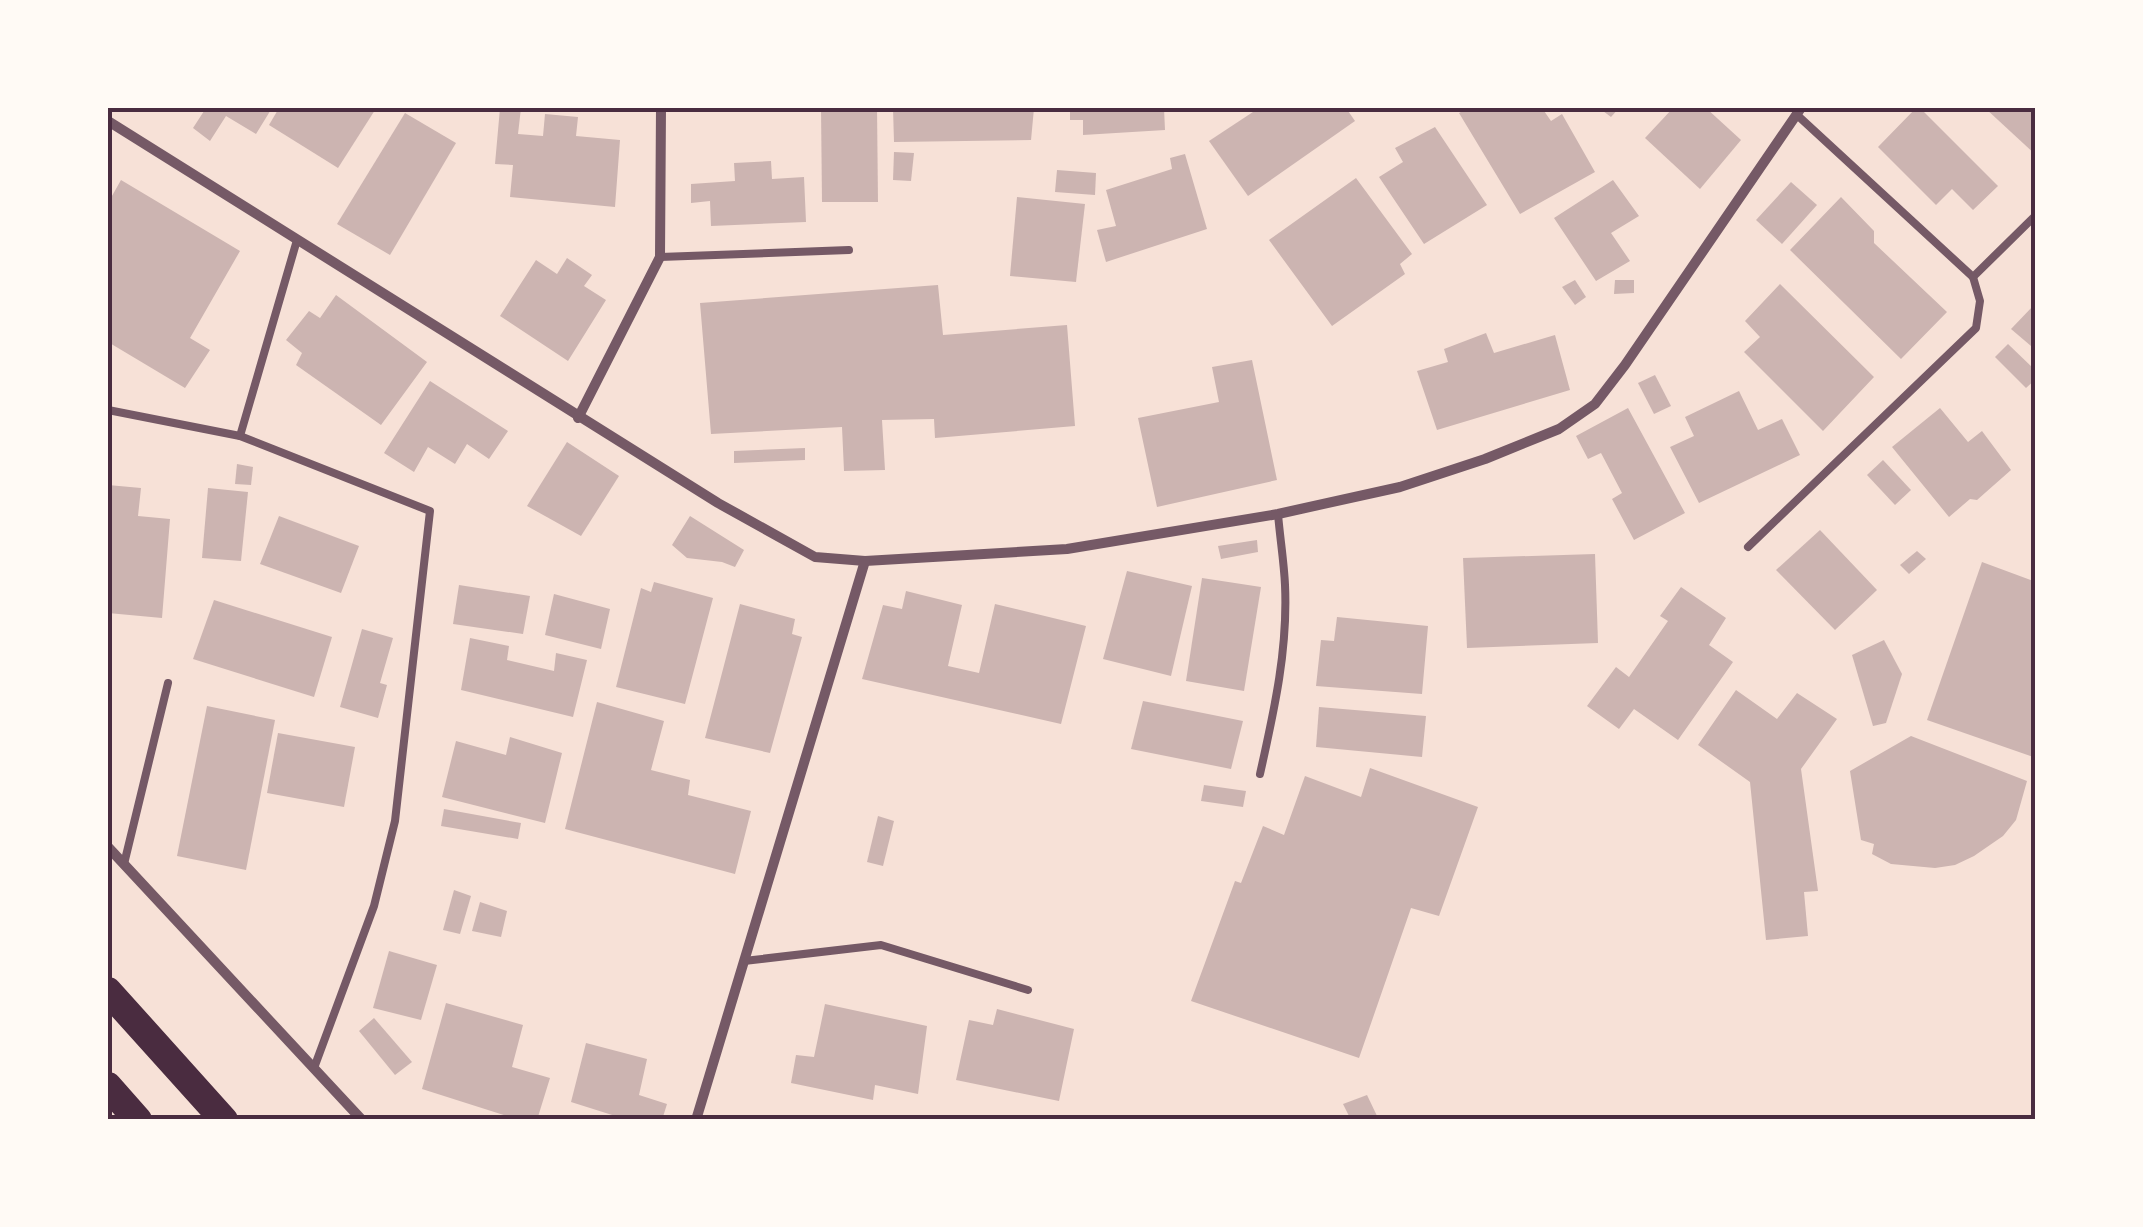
<svg xmlns="http://www.w3.org/2000/svg" width="2143" height="1227" viewBox="0 0 2143 1227" font-family="Commissioner,sans-serif">
<style>
.building{fill:#ccb4b1}
.lines{fill:none;stroke-linecap:round;stroke-linejoin:round}
.service{stroke:#755966;stroke-width:8}
.minor{stroke:#755966;stroke-width:10}
.trunk{stroke:#4a2c40;stroke-width:28}
.neatline{fill:none;stroke:#4a2c40;stroke-width:4}
</style>
<rect width="100%" height="100%" fill="#f7e1d7"/>
<g class="building">
<path d="M206 108H272L256 134 226 116 210 141 193 128Z"/>
<path d="M279 108H371L375 110 338 168 269 125Z"/>
<path d="M500 108H521L518 134 543 136 545 114 578 117 576 136 620 140 615 207 510 197 513 165 495 164Z"/>
<path d="M821 108H877L878 202H822Z"/>
<path d="M893 108H1034L1031 140 894 142Z"/>
<path d="M1070 108H1164L1165 130 1083 135V120H1070Z"/>
<path d="M1259 108H1346L1355 121 1248 196 1209 141Z"/>
<path d="M1468 108H1542L1551 121 1562 114 1595 172 1520 214 1459 113Z"/>
<path d="M1599 108H1619L1611 117Z"/>
<path d="M1673 108H1706L1741 140 1700 189 1645 138Z"/>
<path d="M1916 108H1920L1998 186 1973 210 1952 189 1936 205 1878 147Z"/>
<path d="M1985 108H2036V155Z"/>
<path d="M405 113 456 143 390 255 337 224Z"/>
<path d="M1435 127 1487 205 1424 244 1379 177 1403 162 1395 148Z"/>
<path d="M894 152 914 153 911 181 893 180Z"/>
<path d="M1185 154 1207 229 1106 262 1097 230 1116 226 1106 190 1172 169 1170 158Z"/>
<path d="M771 161 772 179 804 177 806 222 711 226 710 201 691 203V184L735 181 734 163Z"/>
<path d="M1057 170 1096 173 1095 195 1055 192Z"/>
<path d="M1356 178 1412 254 1400 264 1405 274 1332 326 1269 240Z"/>
<path d="M121 180 240 251 190 338 210 350 185 388 108 342V203Z"/>
<path d="M1613 180 1639 216 1611 233 1630 261 1596 281 1554 218Z"/>
<path d="M1791 182 1817 205 1782 244 1756 220Z"/>
<path d="M1017 197 1085 204 1076 282 1010 276Z"/>
<path d="M1841 197 1874 231V243L1947 312 1901 359 1790 250Z"/>
<path d="M567 258 592 275 584 286 606 300 568 361 500 316 536 260 557 274Z"/>
<path d="M1575 280 1586 297 1575 305 1562 287Z"/>
<path d="M1615 280H1634V293L1614 294Z"/>
<path d="M1780 284 1874 377 1823 431 1744 352 1760 337 1745 321Z"/>
<path d="M938 285 943 335 1067 325 1075 426 935 438 934 419 882 420 885 470 844 471 842 427 711 434 700 303Z"/>
<path d="M336 295 427 362 381 425 296 365 302 353 286 340 309 311 320 318Z"/>
<path d="M2036 303V341L2031 346 2011 329Z"/>
<path d="M1486 333 1494 353 1555 335 1570 390 1437 430 1417 371 1448 362 1444 349Z"/>
<path d="M2008 344 2036 371V379L2026 388 1995 357Z"/>
<path d="M1252 360 1277 480 1157 507 1138 418 1219 402 1212 367Z"/>
<path d="M1655 375 1671 406 1654 414 1638 383Z"/>
<path d="M430 381 508 431 489 459 467 444 455 464 428 447 414 472 384 453Z"/>
<path d="M1739 391 1758 430 1782 419 1800 455 1699 503 1670 447 1694 436 1685 417Z"/>
<path d="M1628 408 1685 513 1634 540 1612 499 1622 493 1601 453 1588 459 1576 436Z"/>
<path d="M1940 408 1968 442 1982 431 2011 470 1977 500 1970 499 1949 517 1892 447Z"/>
<path d="M567 442 619 476 581 536 527 506Z"/>
<path d="M805 448V460L734 463V451Z"/>
<path d="M1883 460 1911 490 1895 505 1867 475Z"/>
<path d="M237 464 253 467 251 485 235 484Z"/>
<path d="M108 485 141 488 138 516 170 519 162 618 108 613Z"/>
<path d="M208 488 248 492 241 561 202 558Z"/>
<path d="M279 516 359 546 341 593 260 564Z"/>
<path d="M690 516 744 550 735 567 722 562 687 558 672 545Z"/>
<path d="M1820 530 1877 590 1835 630 1776 570Z"/>
<path d="M1257 540 1258 552 1221 559 1218 546Z"/>
<path d="M1917 551 1926 559 1909 574 1900 565Z"/>
<path d="M1595 554 1598 643 1467 648 1463 558Z"/>
<path d="M1982 562 2036 582V758L1927 720Z"/>
<path d="M1127 571 1192 586 1171 676 1103 659Z"/>
<path d="M1202 578 1261 587 1244 691 1186 681Z"/>
<path d="M654 582 713 598 685 704 616 687 641 588 651 592Z"/>
<path d="M459 585 530 596 523 634 453 624Z"/>
<path d="M1681 587 1726 618 1709 645 1733 662 1678 740 1634 709 1619 729 1587 706 1616 667 1629 677 1668 621 1660 616Z"/>
<path d="M906 591 962 605 948 666 979 673 995 604 1086 626 1061 724 862 679 883 605 902 609Z"/>
<path d="M554 594 610 609 601 649 545 635Z"/>
<path d="M214 600 332 637 314 697 193 659Z"/>
<path d="M740 604 795 619 792 634 802 637 770 753 705 738Z"/>
<path d="M1337 617 1428 626 1422 694 1316 686 1321 640 1334 641Z"/>
<path d="M362 629 393 638 380 683 387 685 378 718 340 707Z"/>
<path d="M470 638 509 646 507 660 554 671 556 653 587 660 573 717 461 690Z"/>
<path d="M1884 640 1902 674 1886 723 1873 726 1852 655Z"/>
<path d="M1736 690 1777 719 1797 693 1837 719 1801 769 1818 891 1804 892 1808 936 1766 940 1750 782 1698 745Z"/>
<path d="M1143 701 1243 721 1231 769 1131 749Z"/>
<path d="M597 702 664 721 651 770 690 780 688 795 751 811 735 874 565 829Z"/>
<path d="M207 706 275 720 246 870 177 856Z"/>
<path d="M1319 707 1426 716 1422 757 1316 747Z"/>
<path d="M278 733 355 747 344 807 267 793Z"/>
<path d="M1911 736 2027 781 2016 820 2003 836 1974 856 1955 865 1935 868 1891 864 1872 854 1874 844 1861 840 1850 771Z"/>
<path d="M510 737 562 753 545 823 442 797 456 741 506 755Z"/>
<path d="M1370 768 1478 807 1439 916 1411 908 1359 1058 1191 1001 1235 881 1241 883 1263 826 1284 835 1305 776 1361 797Z"/>
<path d="M1204 785 1246 791 1243 807 1201 801Z"/>
<path d="M444 809 521 823 518 839 441 826Z"/>
<path d="M878 816 894 821 883 866 867 862Z"/>
<path d="M454 890 471 896 460 934 443 930Z"/>
<path d="M480 902 507 911 501 937 472 931Z"/>
<path d="M389 951 437 965 421 1020 373 1008Z"/>
<path d="M446 1003 523 1025 512 1067 550 1078 537 1120H519L422 1089Z"/>
<path d="M825 1004 927 1026 918 1094 875 1085 873 1100 791 1083 796 1055 814 1057Z"/>
<path d="M997 1009 1074 1029 1059 1101 956 1080 969 1020 993 1025Z"/>
<path d="M374 1018 412 1062 395 1075 359 1031Z"/>
<path d="M586 1043 647 1059 639 1095 667 1104 662 1120H628L571 1102Z"/>
<path d="M1367 1095 1378 1118 1351 1120 1343 1104Z"/>
</g>
<g class="lines">
<g class="service">
<path d="M1796 114 1973 277 2036 215"/>
<path d="M660 257 849 250"/>
<path d="M108 410 240 436 430 511 395 821 374 906 314 1068"/>
<path d="M240 436 297 240"/>
<path d="M1748 547 1976 328 1980 301 1973 277"/>
<path d="M1260 774C1274 711 1288 650 1285 585 1284 562 1280 538 1278 514"/>
<path d="M124 864 168 683"/>
<path d="M744 961 881 945 1028 990"/>
</g>
<g class="minor">
<path d="M108 121 718 503 815 557 865 561 1067 549 1278 514 1400 487 1485 459 1559 429 1595 404 1625 365 1801 108"/>
<path d="M578 418 660 257 661 108"/>
<path d="M108 847 362 1120"/>
<path d="M696 1120 865 561"/>
</g>
<g class="trunk">
<path d="M108 991 224 1120"/>
<path d="M108 1086 138 1120"/>
</g>
</g>
<rect width="2143" height="1227" fill="none" stroke="#fffaf5" stroke-width="220"/>
<rect x="110" y="110" width="1923" height="1007" class="neatline"/>
</svg>
